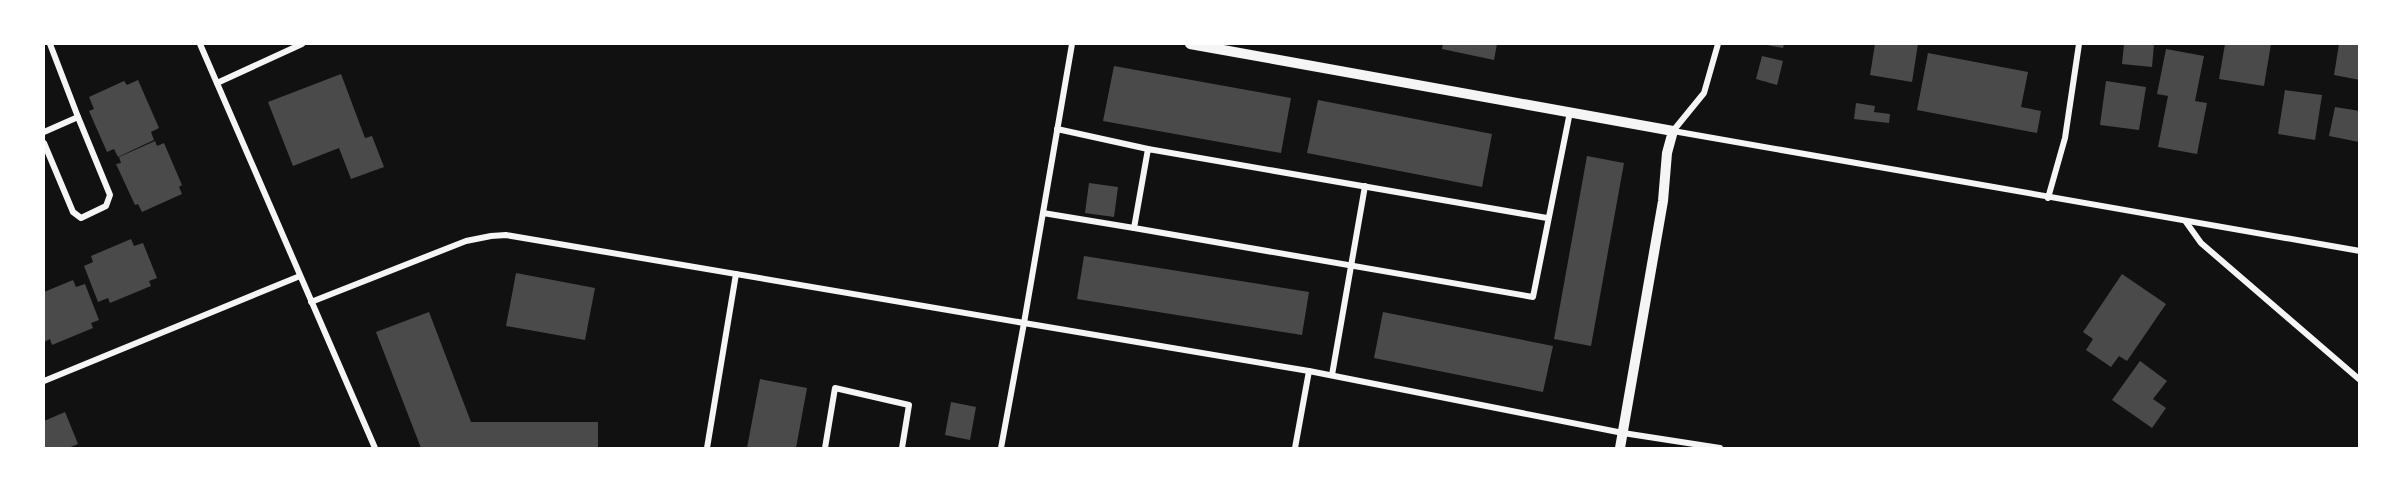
<svg xmlns="http://www.w3.org/2000/svg" width="2403" height="492" viewBox="0 0 2403 492" font-family="Mulish,sans-serif">
<style>
.building{fill:#4a4a4a}
.lines{fill:none;stroke-linecap:round;stroke-linejoin:round}
.minor{stroke:#f5f5f5;stroke-width:6}
.tertiary{stroke:#f5f5f5;stroke-width:10}
</style>
<rect width="100%" height="100%" fill="#111"/>
<g class="building">
<path d="M1443 44H1497L1494 60 1442 49Z"/>
<path d="M1762 44H1784L1783 48Z"/>
<path d="M1875 44H1918L1912 82 1870 75Z"/>
<path d="M2124 44H2154L2152 67 2122 64Z"/>
<path d="M2225 44H2271L2264 86 2219 79Z"/>
<path d="M2339 44H2360V80L2334 75Z"/>
<path d="M2166 49 2204 56 2195 101 2207 103 2197 154 2158 147 2168 96 2157 94Z"/>
<path d="M1928 53 2028 72 2021 107 2041 111 2037 133 1917 110Z"/>
<path d="M1762 56 1783 61 1777 85 1756 79Z"/>
<path d="M1114 66 1291 98 1281 153 1103 121Z"/>
<path d="M341 74 365 138 372 136 384 167 351 179 339 148 293 166 268 102Z"/>
<path d="M138 80 159 128 151 132 154 140 118 157 114 149 107 152 89 111 94 109 89 97 124 81 127 85Z"/>
<path d="M2106 81 2146 87 2139 130 2100 125Z"/>
<path d="M2285 90 2322 95 2315 140 2278 134Z"/>
<path d="M1318 100 1492 134 1482 187 1307 153Z"/>
<path d="M1856 103 1875 106 1874 112 1890 114 1889 123 1854 119Z"/>
<path d="M2335 107 2360 111 2359 142 2329 136Z"/>
<path d="M155 141 157 146 164 143 182 185 179 187 182 194 142 212 138 204 135 205 116 164 121 163 119 157Z"/>
<path d="M1587 156 1624 163 1591 346 1554 339Z"/>
<path d="M1089 183 1118 187 1114 217 1085 213Z"/>
<path d="M131 239 134 246 143 243 157 278 149 281 151 286 110 303 108 298 98 302 84 266 93 262 91 256Z"/>
<path d="M1084 256 1309 292 1302 335 1077 299Z"/>
<path d="M516 273 595 288 585 340 506 326Z"/>
<path d="M2122 274 2166 304 2127 361 2119 356 2111 367 2086 350 2093 339 2083 332Z"/>
<path d="M73 280 76 287 85 284 99 320 91 323 93 328 52 345 50 339 44 342V292Z"/>
<path d="M429 312 471 422H598V448H421L376 332Z"/>
<path d="M1383 312 1553 346 1543 392 1374 358Z"/>
<path d="M2140 361 2167 381 2153 399 2166 408 2152 428 2112 400Z"/>
<path d="M760 379 807 388 796 448H747Z"/>
<path d="M951 402 976 407 970 440 945 435Z"/>
<path d="M65 412 78 444 68 448H44V421Z"/>
</g>
<g class="lines">
<g class="minor">
<path d="M200 44 375 448"/>
<path d="M1718 44 1704 93 1673 131 2360 251"/>
<path d="M217 83 302 44"/>
<path d="M1057 129 1148 149"/>
<path d="M44 132 78 117"/>
<path d="M44 143 73 212 81 218 106 206 110 195 78 117 50 44"/>
<path d="M2048 198 2065 138 2079 44"/>
<path d="M1043 213 1134 228"/>
<path d="M1547 218 1148 149 1134 228 1533 297 1570 112"/>
<path d="M2186 222 2201 243 2360 380"/>
<path d="M311 302 466 241 491 236 506 235 1024 323 1072 44"/>
<path d="M1332 375 1365 186"/>
<path d="M44 381 300 276"/>
<path d="M707 448 736 274"/>
<path d="M825 448 835 388 909 405 902 448"/>
<path d="M1001 448 1024 323 1309 371 1623 433 1720 448"/>
<path d="M1295 448 1309 371"/>
</g>
<path class="tertiary" d="M1190 44 1673 131 1667 153 1663 201 1620 448"/>
</g>
<rect width="2403" height="492" fill="none" stroke="#ffffff" stroke-width="90"/>
</svg>
